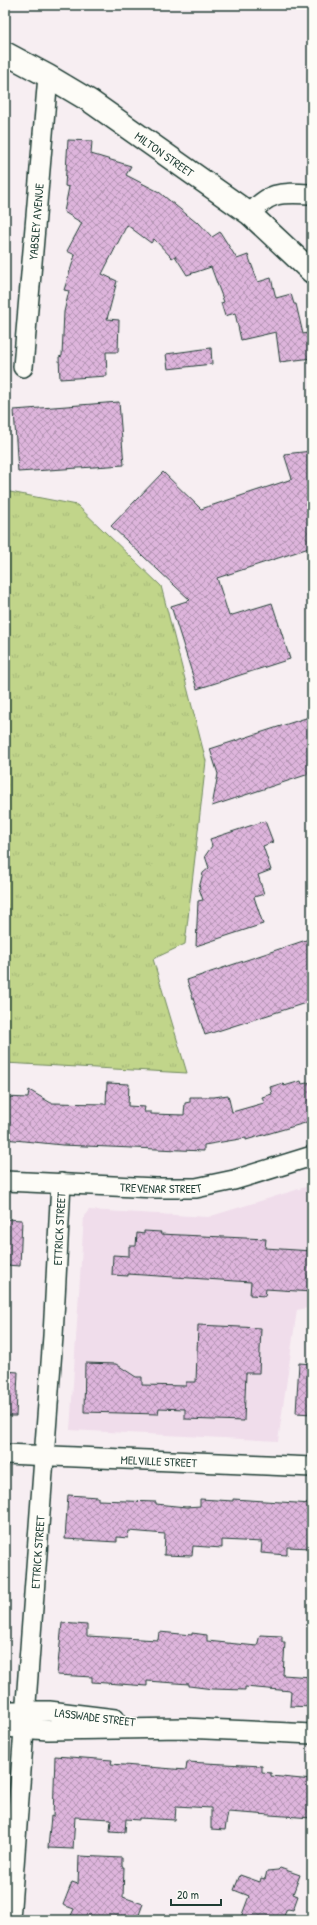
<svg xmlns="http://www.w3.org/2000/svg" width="317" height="1925" viewBox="0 0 317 1925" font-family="'Patrick Hand',sans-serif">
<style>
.built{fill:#f0ddeb}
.park{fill:url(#park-tufts);stroke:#70895f}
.building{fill:url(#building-cross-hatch);stroke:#1f3d34}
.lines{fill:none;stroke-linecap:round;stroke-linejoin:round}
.minor-casing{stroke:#1f3d34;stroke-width:22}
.secondary-casing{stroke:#1f3d34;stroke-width:25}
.minor{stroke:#fdfcf7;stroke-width:19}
.secondary{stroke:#fdfcf7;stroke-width:22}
.labels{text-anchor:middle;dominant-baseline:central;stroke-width:3;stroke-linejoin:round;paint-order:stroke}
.street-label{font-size:12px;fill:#1f3d34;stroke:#fdfcf7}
</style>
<defs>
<pattern id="park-tufts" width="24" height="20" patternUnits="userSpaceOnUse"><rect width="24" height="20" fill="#c1d58a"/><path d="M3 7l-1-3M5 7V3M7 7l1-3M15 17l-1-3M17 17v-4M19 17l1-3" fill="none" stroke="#a5b878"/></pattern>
<pattern id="building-cross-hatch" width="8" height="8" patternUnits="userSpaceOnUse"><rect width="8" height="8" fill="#deb5dc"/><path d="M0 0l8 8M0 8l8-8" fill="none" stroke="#b394b3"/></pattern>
</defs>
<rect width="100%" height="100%" fill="#f7eef2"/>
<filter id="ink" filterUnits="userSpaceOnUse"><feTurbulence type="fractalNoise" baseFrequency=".025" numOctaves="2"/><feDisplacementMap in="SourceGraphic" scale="8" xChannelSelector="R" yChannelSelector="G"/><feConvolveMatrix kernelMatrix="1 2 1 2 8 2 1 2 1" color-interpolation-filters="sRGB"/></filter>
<g filter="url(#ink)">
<path class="built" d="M312 1185V1307L297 1310 278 1441 70 1430 84 1216 89 1210 208 1217Z"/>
<path class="park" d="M5 491 77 505 161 586 206 761 185 944 153 959 187 1073 5 1063Z"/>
<g class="building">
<path d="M68 140 92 141 91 154 131 166 126 175 159 192 197 223 198 222 212 237 220 232 237 259 248 255 258 282 271 278 276 298 291 294 294 304H296L303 334 312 332V358L280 362 276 332 241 340 235 313 225 316 221 303 224 302 211 267 187 275 175 256 172 258 154 239 151 243 127 225 102 274 117 281 107 319 119 320 118 352H106L107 376 60 379 59 357 62 356 64 312 69 291 64 290 75 255 67 251 82 223 64 212 69 187 65 186Z"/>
<path d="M211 348 212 364 168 369 166 354Z"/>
<path d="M119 402 124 465 18 472 14 410Z"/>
<path d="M312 451V547L217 578 229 616 272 603 290 659 197 689 171 606 190 600 111 526 163 472 201 509 292 479 284 454Z"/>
<path d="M312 716V773L212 806 218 774 210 749Z"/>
<path d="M265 821 273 842 263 846 271 870 258 875 264 894 254 897 263 924 196 946 198 901 203 900 199 888 203 873 209 868 205 856 212 846 210 839Z"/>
<path d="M312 938V1001L205 1035 187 980Z"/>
<path d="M301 1081 302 1084 312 1082V1121L246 1140V1138L204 1145V1151L62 1145 5 1139V1097L28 1098 29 1090 51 1103 106 1104 107 1083 129 1084 128 1106 145 1107 144 1112H151V1114L184 1115 185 1103 190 1102V1097H214L228 1095 232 1112 264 1103 262 1097 272 1094 270 1087 283 1083 284 1086Z"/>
<path d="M5 1219 22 1220 20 1266 5 1265Z"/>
<path d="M144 1231 161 1232 160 1234 266 1239 265 1248 312 1251V1292L266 1289 265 1296 250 1295 251 1282 128 1274V1276L112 1275 113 1255 129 1256V1246H136L137 1233 144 1234Z"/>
<path d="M198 1325 261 1328 259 1373H246L244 1421 185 1419V1409L159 1408 158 1414 84 1412 85 1363 116 1364 136 1377H142V1385L186 1386V1382H196Z"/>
<path d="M299 1363 312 1364V1414L296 1413Z"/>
<path d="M5 1371 18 1372 16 1416H5Z"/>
<path d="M68 1495 98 1497V1500L156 1502V1504L186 1507 200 1506V1499L233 1501V1499L312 1504V1548L287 1547V1555L261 1553 262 1542 222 1540V1548L193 1546 192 1556 164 1555 165 1534 129 1531 128 1538 117 1537V1542L65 1539Z"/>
<path d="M62 1623 87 1625V1636L158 1640 159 1632 192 1635V1633L207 1635V1641L257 1646 260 1635 282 1636V1642H285L283 1675 312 1677V1707L290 1706 291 1691 245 1687V1690L213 1689 189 1686V1684L147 1681V1686L92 1682V1677L57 1675Z"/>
<path d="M55 1756 112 1760 111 1764 186 1770 187 1762 262 1766V1772L271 1773V1776L312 1780V1818L228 1812 225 1830 211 1829V1808L176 1806 175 1820 139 1818V1820L126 1819 125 1832 110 1831 111 1819 75 1817 73 1849 48 1848 51 1816 53 1817Z"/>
<path d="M79 1856 122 1858V1867H124L123 1897 143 1904 137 1920H69L74 1909 63 1905 72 1882 78 1884Z"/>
<path d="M280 1868 300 1875 293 1894 298 1896 293 1910 288 1909 286 1910 283 1920H240L249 1896 234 1890 240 1875 260 1882 261 1878 265 1879 267 1871 278 1870Z"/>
</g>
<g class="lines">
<g class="minor-casing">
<g id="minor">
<path d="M250 214C271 190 282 193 312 194"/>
<path id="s1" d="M23 367 48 76"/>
<path id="s2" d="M5 1181 156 1188H196L234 1180 312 1156"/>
<path id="s3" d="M5 1454 312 1467"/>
<path d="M5 1711H49L115 1719"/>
<path d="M5 1727 48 1730 184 1728 312 1734"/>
<path id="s4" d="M10 1920 53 1336 61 1183"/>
</g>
</g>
<g class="secondary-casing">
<g id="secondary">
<path id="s5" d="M5 53 48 76 90 101 250 214 312 272"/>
</g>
</g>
<use href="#minor" class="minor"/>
<use href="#secondary" class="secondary"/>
</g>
</g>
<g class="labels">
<g class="street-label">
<text stroke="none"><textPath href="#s5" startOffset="189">MILTON STREET</textPath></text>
<text stroke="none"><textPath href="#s1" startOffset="146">YABSLEY AVENUE</textPath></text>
<text stroke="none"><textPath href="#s2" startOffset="156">TREVENAR STREET</textPath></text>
<text stroke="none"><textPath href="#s4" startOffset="693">ETTRICK STREET</textPath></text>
<text stroke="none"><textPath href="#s3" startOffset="154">MELVILLE STREET</textPath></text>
<text stroke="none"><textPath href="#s4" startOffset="369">ETTRICK STREET</textPath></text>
<text transform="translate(95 1717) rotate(7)">LASSWADE STREET</text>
</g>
</g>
<rect width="317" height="1925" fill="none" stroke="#fdfcf7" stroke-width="20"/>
<rect x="10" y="10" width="297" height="1905" fill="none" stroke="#1f3d34" stroke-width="1.5" filter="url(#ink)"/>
<path d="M171 1899v6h50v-6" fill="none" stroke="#1f3d34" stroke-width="2"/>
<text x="177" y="1899" font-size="12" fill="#1f3d34" stroke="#fdfcf7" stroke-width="3" paint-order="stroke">20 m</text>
</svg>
